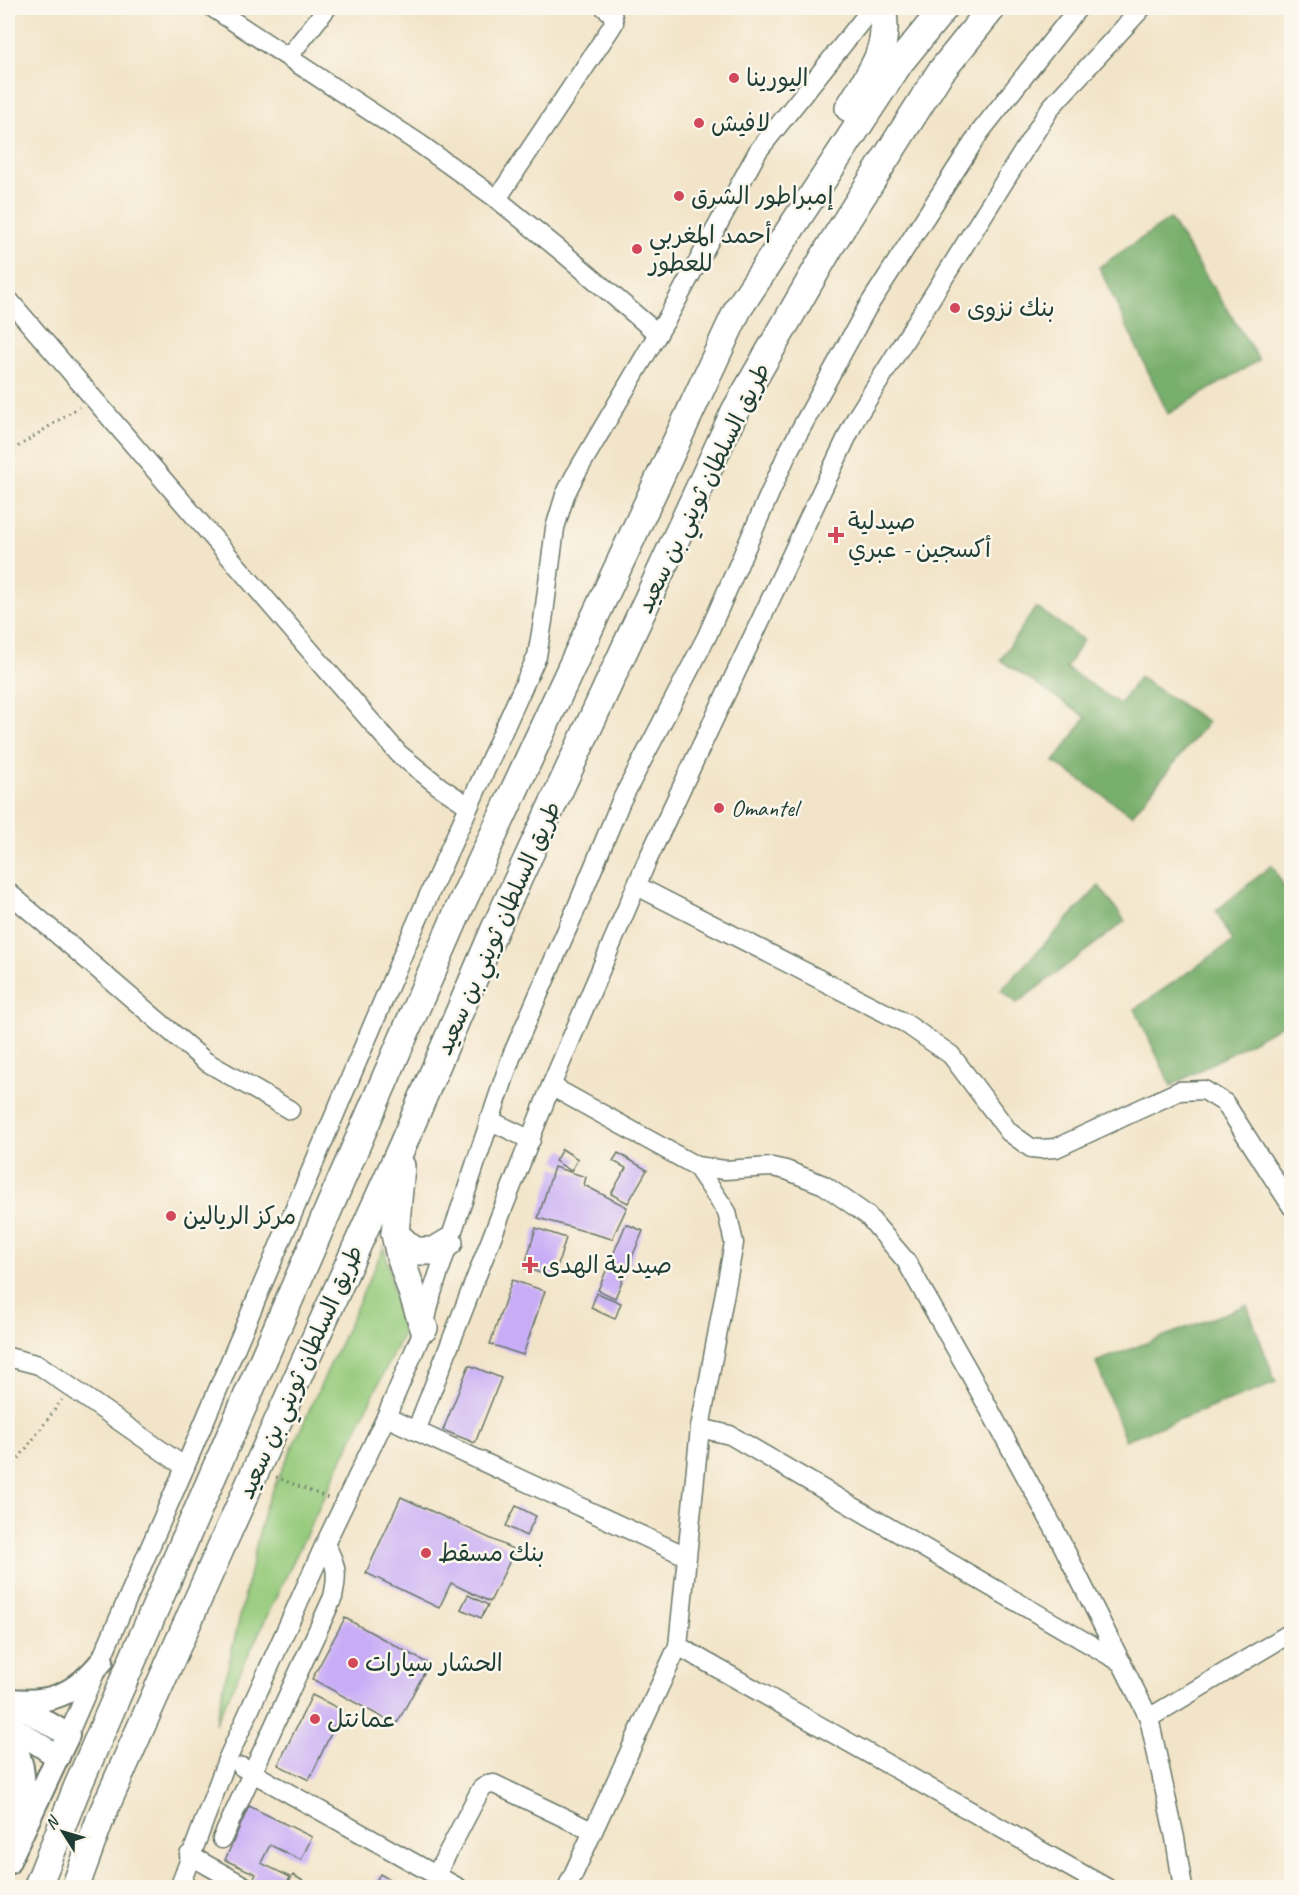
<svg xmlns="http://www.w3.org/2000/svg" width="1299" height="1895" viewBox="0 0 1299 1895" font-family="Caveat,'Playpen Sans Arabic',sans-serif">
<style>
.green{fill:#96cb7d;stroke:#5a8458;stroke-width:1.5}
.forest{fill:#78af6c;stroke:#4c7650;stroke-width:1.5}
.building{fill:#c8adf6}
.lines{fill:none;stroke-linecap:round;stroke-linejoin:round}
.minor-casing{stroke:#697768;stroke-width:21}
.major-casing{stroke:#697768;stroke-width:26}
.highway-casing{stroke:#697768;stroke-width:30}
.path{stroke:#697768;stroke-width:3;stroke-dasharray:1.5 4.5;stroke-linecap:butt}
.minor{stroke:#fff;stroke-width:18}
.major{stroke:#fff;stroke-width:22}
.highway{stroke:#fff;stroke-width:27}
.poi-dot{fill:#d1495b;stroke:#fbf7ec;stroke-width:2}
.labels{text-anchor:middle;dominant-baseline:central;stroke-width:5;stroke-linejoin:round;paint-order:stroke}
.poi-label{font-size:24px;fill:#1f3d34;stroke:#fbf7ec;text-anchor:start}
.street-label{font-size:24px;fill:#1f3d34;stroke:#fbf7ec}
</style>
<rect width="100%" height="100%" fill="#fbf7ec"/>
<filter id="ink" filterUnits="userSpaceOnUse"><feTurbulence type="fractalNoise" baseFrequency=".0167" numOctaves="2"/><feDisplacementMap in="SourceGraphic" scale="12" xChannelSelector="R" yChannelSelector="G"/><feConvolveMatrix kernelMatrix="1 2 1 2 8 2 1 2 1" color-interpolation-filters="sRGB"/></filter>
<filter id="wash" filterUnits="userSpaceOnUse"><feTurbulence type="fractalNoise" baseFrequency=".008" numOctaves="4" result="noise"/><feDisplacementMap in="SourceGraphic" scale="24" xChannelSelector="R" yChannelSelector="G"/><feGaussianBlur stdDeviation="1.35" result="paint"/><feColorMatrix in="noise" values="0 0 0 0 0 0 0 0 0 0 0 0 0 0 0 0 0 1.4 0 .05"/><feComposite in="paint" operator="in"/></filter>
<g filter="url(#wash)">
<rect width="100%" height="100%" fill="#f2e4c8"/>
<path class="green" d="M384 1247 403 1333 215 1724 265 1507Z"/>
<g class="forest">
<path d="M1170 219 1259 360 1168 414 1099 267Z"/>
<path d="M1036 607 1083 640 1066 668 1120 704 1139 677 1208 722 1132 815 1054 762 1086 717 1000 660Z"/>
<path d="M1272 865 1291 899V1020L1171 1086 1135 1009 1233 941 1216 911Z"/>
<path d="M1099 886 1125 921 1017 1003 1001 990Z"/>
<path d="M1247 1305 1276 1383 1125 1440 1096 1362Z"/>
</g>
<g id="blocks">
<g class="building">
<path d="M562 1149 578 1159 571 1171 555 1161Z"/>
<path d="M618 1153 647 1170 628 1203 611 1194 626 1168 613 1161Z"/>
<path d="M554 1167 586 1177 584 1185 627 1207 612 1239 538 1218Z"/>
<path d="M626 1224 643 1231 615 1298 598 1290Z"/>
<path d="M536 1228 566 1238 554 1277 524 1268Z"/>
<path d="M512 1280 545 1291 523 1355 490 1344Z"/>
<path d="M597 1293 621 1303 615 1319 591 1308Z"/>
<path d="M469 1365 501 1378 475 1443 443 1430Z"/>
<path d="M401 1497 515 1550 490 1602 451 1583 439 1608 366 1573Z"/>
<path d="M516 1506 536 1516 526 1536 506 1526Z"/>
<path d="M468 1595 488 1605 481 1618 461 1609Z"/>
<path d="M345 1618 429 1664 396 1725 312 1679Z"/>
<path d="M312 1695 342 1710 309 1780 278 1765Z"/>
<path d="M249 1806 312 1837 301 1860 270 1845 261 1863 290 1877 285 1888H264L252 1882 256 1874 225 1860Z"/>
<path d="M380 1874 396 1883 394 1888H372Z"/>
<path d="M293 1875 315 1888H286Z"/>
</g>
</g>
</g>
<g filter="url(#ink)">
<use href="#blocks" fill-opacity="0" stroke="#697768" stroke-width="1.5"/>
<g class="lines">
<g class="minor-casing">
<g id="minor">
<path d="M213 8 420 144 497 199 561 251 658 334"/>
<path d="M289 56 327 8"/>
<path d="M497 199 609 31 614 23 612 13 605 8"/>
<path d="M8 299 399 754 440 787 469 806"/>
<path d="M637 886 905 1023 951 1055 1009 1132 1031 1148 1041 1149 1056 1148 1179 1091 1204 1090 1225 1103 1292 1207"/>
<path d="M8 892 205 1061 290 1110"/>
<path d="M551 1086 696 1166 725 1170 772 1167 786 1170 824 1185 867 1215 906 1261 969 1372 1056 1532 1149 1718 1175 1838 1183 1888"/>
<path d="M489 1120 531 1140"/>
<path d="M8 1357 39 1365 185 1467"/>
<path d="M386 1417 686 1556"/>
<path d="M700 1428 730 1435 1122 1663"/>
<path d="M416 1431 551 1086 647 861 856 418 1051 107 1142 8"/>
<path d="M678 1646 1107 1888"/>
<path d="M1149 1718 1292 1632"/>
<path d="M68 1735 185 1467 414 928 537 656 543 621 555 528 565 495 574 477 669 315 758 151 872 8"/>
<path d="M242 1767 459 1888"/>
<path d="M222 1839 333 1597C338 1574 337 1565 325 1544"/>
<path d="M189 1855 248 1888"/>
<path d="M436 1875 481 1789 487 1785 494 1784 592 1831"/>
<path d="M179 1888 227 1760 325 1544 386 1417 424 1328 432 1293 512 1055 576 909 621 801 707 636 788 452 867 308 980 132 1078 8"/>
<path d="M567 1888 678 1646 700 1428 734 1243 727 1212 696 1166"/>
</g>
</g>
<g class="major-casing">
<g id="major">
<path d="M8 1699 68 1735 8 1863"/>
<path d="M10 1700C52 1704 75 1694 102 1661"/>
<path d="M8 1724 58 1757"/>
<path d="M8 1732C28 1767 25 1785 18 1823"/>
</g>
</g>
<g class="highway-casing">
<g id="highway">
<path d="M849 108C870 73 891 50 882 8"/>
<path d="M401 1166 395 1234 400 1256 424 1328"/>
<path d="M395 1234 414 1251H434L449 1242"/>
<path d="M37 1888 77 1788 459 909 738 309 900 62 944 8"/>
<path d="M75 1888 101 1817 222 1545 403 1144 494 931 735 411 831 245 939 74 992 8"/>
</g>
</g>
<g class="path">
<path d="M8 453 79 407"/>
<path d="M8 1473 62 1400"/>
<path d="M276 1477 328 1498"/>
</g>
<use href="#minor" class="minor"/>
<use href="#major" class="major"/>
<use href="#highway" class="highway"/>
</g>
</g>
<g class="poi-dot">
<circle cx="734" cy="78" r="6"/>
<circle cx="699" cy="123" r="6"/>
<circle cx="679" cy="196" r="6"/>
<circle cx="637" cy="249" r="6"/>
<circle cx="955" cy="308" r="6"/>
<path d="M833 526h6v6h6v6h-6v6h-6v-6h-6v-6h6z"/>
<circle cx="719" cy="808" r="6"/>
<circle cx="171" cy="1216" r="6"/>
<path d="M527 1256h6v6h6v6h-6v6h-6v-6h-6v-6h6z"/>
<circle cx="426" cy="1553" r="6"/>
<circle cx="353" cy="1663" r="6"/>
<circle cx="315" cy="1719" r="6"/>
</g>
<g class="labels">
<g class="poi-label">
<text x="746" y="78">اليورينا</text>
<text x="711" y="123">لافيش</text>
<text x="691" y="196">إمبراطور الشرق</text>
<text x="649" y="235">أحمد المغربي<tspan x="649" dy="28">للعطور</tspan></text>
<text x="967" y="308">بنك نزوى</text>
<text x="848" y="521">صيدلية<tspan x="848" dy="28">أكسجين - عبري</tspan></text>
<text x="731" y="808">Omantel</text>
<text x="183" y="1216">مركز الريالين</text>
<text x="542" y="1265">صيدلية الهدى</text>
<text x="438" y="1553">بنك مسقط</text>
<text x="365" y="1663">الحشار سيارات</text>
<text x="327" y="1719">عمانتل</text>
</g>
<g class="street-label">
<text transform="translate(703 488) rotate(-64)">طريق السلطان ثويني بن سعيد</text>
<text transform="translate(498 928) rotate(-66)">طريق السلطان ثويني بن سعيد</text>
<text transform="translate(300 1372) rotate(-66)">طريق السلطان ثويني بن سعيد</text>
</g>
</g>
<rect width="1299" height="1895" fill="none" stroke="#fbf7ec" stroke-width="30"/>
<g transform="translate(63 1832) rotate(307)" stroke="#fbf7ec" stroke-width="4.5" paint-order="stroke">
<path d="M0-4.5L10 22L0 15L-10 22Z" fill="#1f3d34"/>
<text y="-9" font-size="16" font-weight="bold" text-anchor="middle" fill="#1f3d34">N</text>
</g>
</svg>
